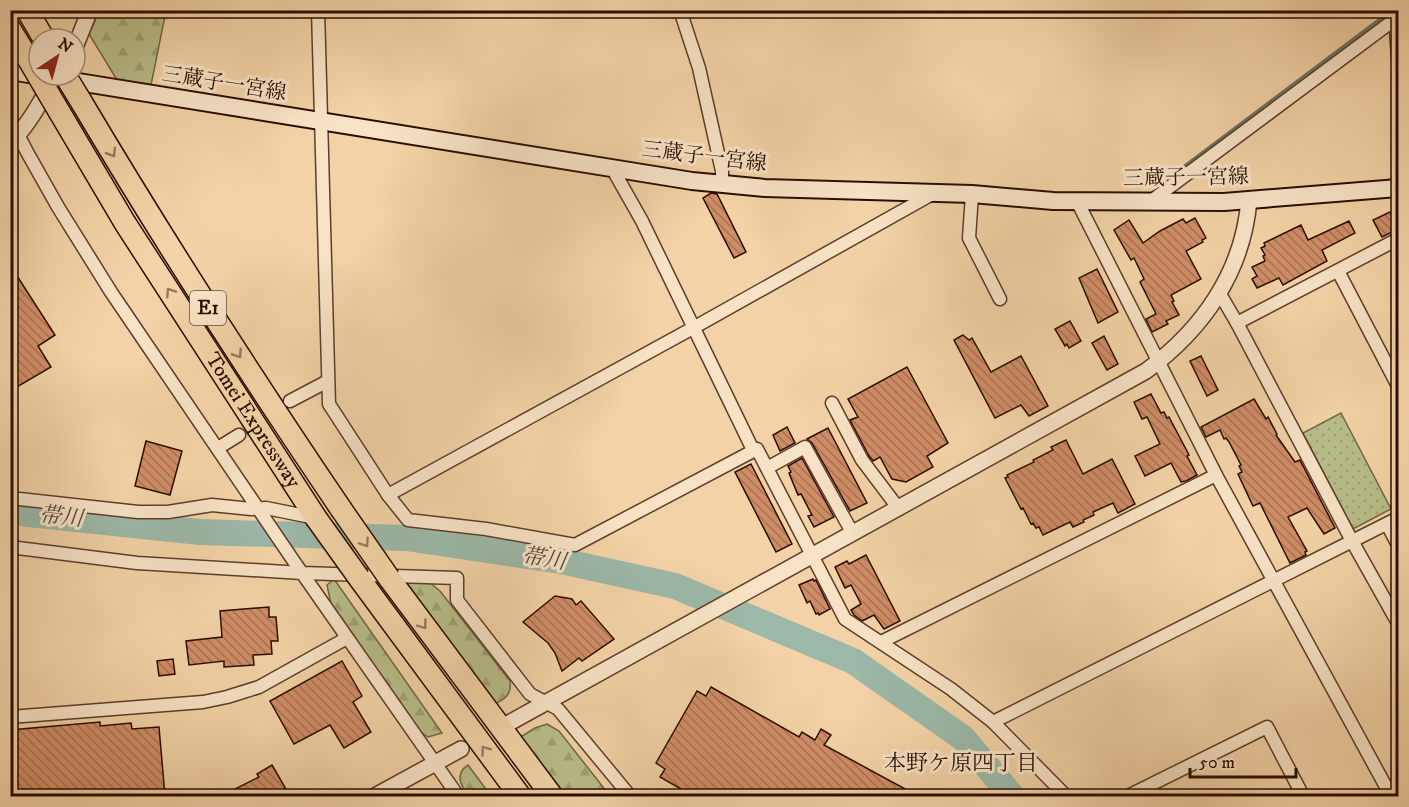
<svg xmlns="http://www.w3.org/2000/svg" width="1409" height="807" viewBox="0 0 1409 807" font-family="'IM FELL DW Pica','Noto Serif JP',serif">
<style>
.forest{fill:url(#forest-firs);stroke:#716544;stroke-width:1.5}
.park{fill:url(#park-dots);stroke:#716544;stroke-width:1.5}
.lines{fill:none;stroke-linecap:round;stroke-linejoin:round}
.stream{stroke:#6e7465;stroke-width:4.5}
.river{stroke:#9bb8a8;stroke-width:26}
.building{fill:url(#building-back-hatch);stroke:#2a0d00;stroke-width:1.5}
.minor-tunnel{stroke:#d4b48d;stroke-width:12;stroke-dasharray:12 6;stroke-linecap:butt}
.minor-casing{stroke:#5c3e2a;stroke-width:15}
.tertiary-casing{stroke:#5c3e2a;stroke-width:18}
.secondary-casing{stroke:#2a0d00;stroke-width:20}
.motorway-casing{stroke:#2a0d00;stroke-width:24}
.minor{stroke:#f7e2c5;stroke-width:12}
.tertiary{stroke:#f7e2c5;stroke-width:15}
.secondary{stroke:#f7e2c5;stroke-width:16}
.motorway{stroke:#f2d2a6;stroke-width:21}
.motorway-bridge-casing{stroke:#2a0d00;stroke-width:24;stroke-linecap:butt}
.motorway-bridge{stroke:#f2d2a6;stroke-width:21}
.oneway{stroke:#98795b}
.labels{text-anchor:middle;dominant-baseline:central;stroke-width:6;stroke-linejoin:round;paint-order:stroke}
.shield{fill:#f7e2c5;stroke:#684d3b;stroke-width:1.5}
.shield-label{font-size:20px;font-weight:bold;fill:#2a0d00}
.street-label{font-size:21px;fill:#2a0d00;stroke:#f7e2c5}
.water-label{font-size:22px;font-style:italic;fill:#52493b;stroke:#f7e2c5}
.neighbourhood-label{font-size:22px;fill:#2a0d00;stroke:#f7e2c5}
</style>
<defs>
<pattern id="forest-firs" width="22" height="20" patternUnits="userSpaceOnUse" patternTransform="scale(1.5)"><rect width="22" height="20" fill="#b8bd89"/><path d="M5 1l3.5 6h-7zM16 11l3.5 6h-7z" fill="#9ea174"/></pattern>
<pattern id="park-dots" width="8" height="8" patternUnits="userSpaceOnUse" patternTransform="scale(1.5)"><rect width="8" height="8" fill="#b8bd89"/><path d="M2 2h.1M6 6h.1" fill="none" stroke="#9ea174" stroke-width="1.8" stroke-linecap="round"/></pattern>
<pattern id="building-back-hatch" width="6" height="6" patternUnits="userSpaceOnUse" patternTransform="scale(1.5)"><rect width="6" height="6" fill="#cf8d66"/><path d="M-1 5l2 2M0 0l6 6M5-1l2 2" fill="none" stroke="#a87252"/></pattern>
</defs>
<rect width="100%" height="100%" fill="#f2d2a6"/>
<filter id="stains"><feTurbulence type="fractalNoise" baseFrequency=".00333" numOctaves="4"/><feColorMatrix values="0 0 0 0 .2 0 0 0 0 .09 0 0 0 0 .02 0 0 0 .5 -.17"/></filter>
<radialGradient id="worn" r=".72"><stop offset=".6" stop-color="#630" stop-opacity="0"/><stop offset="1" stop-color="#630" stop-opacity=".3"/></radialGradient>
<g class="forest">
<path d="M99 11H166L151 85 117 80 89 34Z"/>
<path d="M334 579 442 733 428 737 419 731 331 604 327 585Z"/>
<path d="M405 581 429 582 440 591 510 681C512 694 505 699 495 704Z"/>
<path d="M547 724 559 731 610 796H564L519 738 535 728Z"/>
<path d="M468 765 491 796H469C461 786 454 774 468 765Z"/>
</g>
<path class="park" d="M1341 413 1391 509 1353 529 1303 433Z"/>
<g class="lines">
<path class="stream" d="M1159 186 1393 10"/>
<path class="river" d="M10 512 200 532 406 538 561 561 675 586 853 661 963 738 1012 796"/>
</g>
<g class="building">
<path d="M711 193 717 194 746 252 734 258 703 198Z"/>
<path d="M1390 212 1398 229 1382 237 1373 220Z"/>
<path d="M1195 218 1206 238 1202 240 1203 242 1186 251 1201 279 1171 295 1174 301 1172 302 1179 315 1166 321 1168 324 1152 332 1146 319 1156 314 1140 282 1144 279 1134 258 1131 260 1114 230 1129 220 1143 243 1160 231 1183 219 1186 223Z"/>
<path d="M1349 221 1355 233 1322 250 1327 261 1283 285 1279 278 1257 288 1252 279 1257 276 1252 267 1265 261 1263 256 1265 255 1261 248 1265 246 1264 243 1301 225 1308 240Z"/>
<path d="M10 265 55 335 38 346 51 367 10 391Z"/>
<path d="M1097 269 1118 312 1098 323 1079 278Z"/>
<path d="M1070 321 1081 341 1069 348 1067 344 1065 346 1055 329Z"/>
<path d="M963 335 969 340 972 338 991 372 1021 356 1048 406 1029 416 1021 405 995 418 954 340Z"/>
<path d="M1104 336 1118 364 1107 370 1092 343Z"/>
<path d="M1201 356 1218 390 1207 396 1190 361Z"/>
<path d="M907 367 948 443 927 456 933 467 906 482 892 479 880 457 873 461 869 456 850 420 858 417 848 399Z"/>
<path d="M1151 394 1161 413 1164 412 1167 418 1169 417 1189 455 1187 456 1197 475 1186 481 1181 482 1171 463 1145 476 1135 456 1160 444 1147 417 1142 419 1134 402Z"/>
<path d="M1254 399 1266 419 1268 417 1277 434 1276 435 1295 462 1300 460 1335 528 1324 534 1307 508 1288 517 1307 551 1305 552 1306 555 1290 563 1260 503 1253 506 1238 474 1242 472 1239 466 1241 465 1229 442 1226 438 1224 439 1220 430 1206 437 1201 427Z"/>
<path d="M787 427 795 443 780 451 773 435Z"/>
<path d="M828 428 867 503 850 511 812 443 807 439Z"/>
<path d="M1066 440 1083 474 1112 459 1135 504 1118 513 1113 503 1093 512 1094 515 1083 520 1084 522 1073 527 1070 522 1043 535 1039 527 1036 528 1033 523 1031 524 1023 508 1021 509 1005 478 1008 477 1007 475 1034 462 1033 460 1053 450 1051 447Z"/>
<path d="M146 441 182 451 170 495 135 486Z"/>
<path d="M802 458 834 517 814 527 808 516 812 515 801 494 798 495 789 473 791 472 788 466Z"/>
<path d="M751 464 792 544 776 552 735 472Z"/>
<path d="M866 555 900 621 884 629 874 615 862 621 854 615 851 610 861 604 851 585 845 588 835 567 847 561 849 564Z"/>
<path d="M813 579 814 581 816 580 830 609 819 615 818 613 816 614 810 601 807 603 799 585Z"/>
<path d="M555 596 572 599 576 605 581 601 614 639 582 661 579 658 562 671 555 653 548 643 523 622Z"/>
<path d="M269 607V617H276L278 641H271L272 654 253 655 254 665 224 667V661L189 665 186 641 222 637 220 611Z"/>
<path d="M173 659 175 674 159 676 157 661Z"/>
<path d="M342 661 362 696 353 702 371 732 344 748 330 725 294 744 270 701Z"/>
<path d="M711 687 799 737 802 732 815 740 821 729 831 735 824 745 918 796H693L660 777 665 769 656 763 697 691 706 696Z"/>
<path d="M100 722V726L131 723 132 729 159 727 165 796H10V730Z"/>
<path d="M272 765 290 796H221L259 777 257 774Z"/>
</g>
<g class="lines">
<path class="minor-tunnel" d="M239 435 290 401"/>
<g class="minor-casing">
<g id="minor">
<path d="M318 10 329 404 388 495 693 328 934 193"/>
<path d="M680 10 699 68 722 171V184"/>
<path d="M1395 19 1398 57"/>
<path d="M10 119 27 152 58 207 111 292 295 563 458 796"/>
<path d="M612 168 642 221 753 450"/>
<path d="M972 194 969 238 1000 299"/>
<path d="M1077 201 1216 475 1391 796"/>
<path d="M1151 201 1398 17"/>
<path d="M1338 271 1398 386"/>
<path d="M1220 294 1237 323 1352 541 1398 623"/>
<path d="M1237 323 1398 239"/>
<path d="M290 401 328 381"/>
<path d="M832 403 862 460 899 509"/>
<path d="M218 448 239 435"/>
<path d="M767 468 805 447 853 534"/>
<path d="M388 495 408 520 486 529 575 545 757 449 845 619 951 689 993 722 1066 796"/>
<path d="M10 498 138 512H168L212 505 251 509 266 508 316 518"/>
<path d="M1387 524 1398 545"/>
<path d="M10 547 137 563 302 573 457 578V600L530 694 558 709 630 796"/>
<path d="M881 642 1216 475"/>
<path d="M10 717 203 702 227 697 259 687 347 638"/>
<path d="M993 722 1398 518"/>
<path d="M1128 796 1267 727 1303 796"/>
</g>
</g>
<g class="tertiary-casing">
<g id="tertiary">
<path d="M75 47 90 10"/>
<path d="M10 143C28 126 39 104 51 84"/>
<path d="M509 723 1146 371C1203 329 1243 272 1249 200"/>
<path d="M375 796 461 749"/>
</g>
</g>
<g class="secondary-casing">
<path id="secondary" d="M10 71 692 181 765 188 972 194 1053 201 1224 202 1398 188"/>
</g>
<g class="motorway-casing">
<g id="motorway">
<path d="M27 10 44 39"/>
<path d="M10 29 27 57"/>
<path d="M82 103C164 241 251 376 341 509"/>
<path id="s1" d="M60 113 125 223 316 518"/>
<path d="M359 578 520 796"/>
<path d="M389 578 552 796"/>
</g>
</g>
<use href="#minor" class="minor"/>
<use href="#tertiary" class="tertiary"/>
<use href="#secondary" class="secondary"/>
<use href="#motorway" class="motorway"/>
<g class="motorway-bridge-casing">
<g id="motorway-bridge">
<path d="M27 57 60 113"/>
<path d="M65 75 82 103"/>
<path d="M341 509 389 578"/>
<path d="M316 518 359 578"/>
</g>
</g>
<use href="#motorway-bridge" class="motorway-bridge"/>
</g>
<defs><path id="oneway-chevron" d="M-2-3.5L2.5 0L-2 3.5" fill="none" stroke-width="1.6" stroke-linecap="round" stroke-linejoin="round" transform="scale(1.5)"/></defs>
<g class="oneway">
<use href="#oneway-chevron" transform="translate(112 153) rotate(59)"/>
<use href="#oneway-chevron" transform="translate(170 292) rotate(-123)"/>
<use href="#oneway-chevron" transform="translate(238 354) rotate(57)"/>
<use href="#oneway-chevron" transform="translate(365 543) rotate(56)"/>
<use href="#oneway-chevron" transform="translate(423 625) rotate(54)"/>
<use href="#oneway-chevron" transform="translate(485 750) rotate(-126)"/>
</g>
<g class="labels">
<rect class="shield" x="190" y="291" width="36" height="34" rx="4.5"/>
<g class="shield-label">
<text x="208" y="308">E1</text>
</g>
<g class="street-label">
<text transform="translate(224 84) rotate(9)">三蔵子一宮線</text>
<text transform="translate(704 157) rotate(7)">三蔵子一宮線</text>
<text transform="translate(1186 178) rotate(-1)">三蔵子一宮線</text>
<text stroke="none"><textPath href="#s1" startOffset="363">Tomei Expressway</textPath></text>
</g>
<g class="water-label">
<text transform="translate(61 517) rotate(6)">帯川</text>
<text transform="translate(544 559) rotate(9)">帯川</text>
</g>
<g class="neighbourhood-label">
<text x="961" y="763">本野ケ原四丁目</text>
</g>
</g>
<rect width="1409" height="807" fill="none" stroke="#f2d2a6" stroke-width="36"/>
<rect x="12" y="12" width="1385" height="783" fill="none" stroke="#2a0d00" stroke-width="3"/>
<rect x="18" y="18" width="1373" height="771" fill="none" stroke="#2a0d00" stroke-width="1.5"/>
<g transform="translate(57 57) rotate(36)"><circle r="28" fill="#f7e2c5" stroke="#a58d76" stroke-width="1.5"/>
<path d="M0-4.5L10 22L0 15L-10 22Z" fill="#8f2418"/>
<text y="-9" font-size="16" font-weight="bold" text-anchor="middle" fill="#2a0d00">N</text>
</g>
<path d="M1190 768v9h106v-9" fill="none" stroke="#2a0d00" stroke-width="3"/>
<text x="1199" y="768" font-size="18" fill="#2a0d00" stroke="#f7e2c5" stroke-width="4.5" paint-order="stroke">50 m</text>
<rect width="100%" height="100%" filter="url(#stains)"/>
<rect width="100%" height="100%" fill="url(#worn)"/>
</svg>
